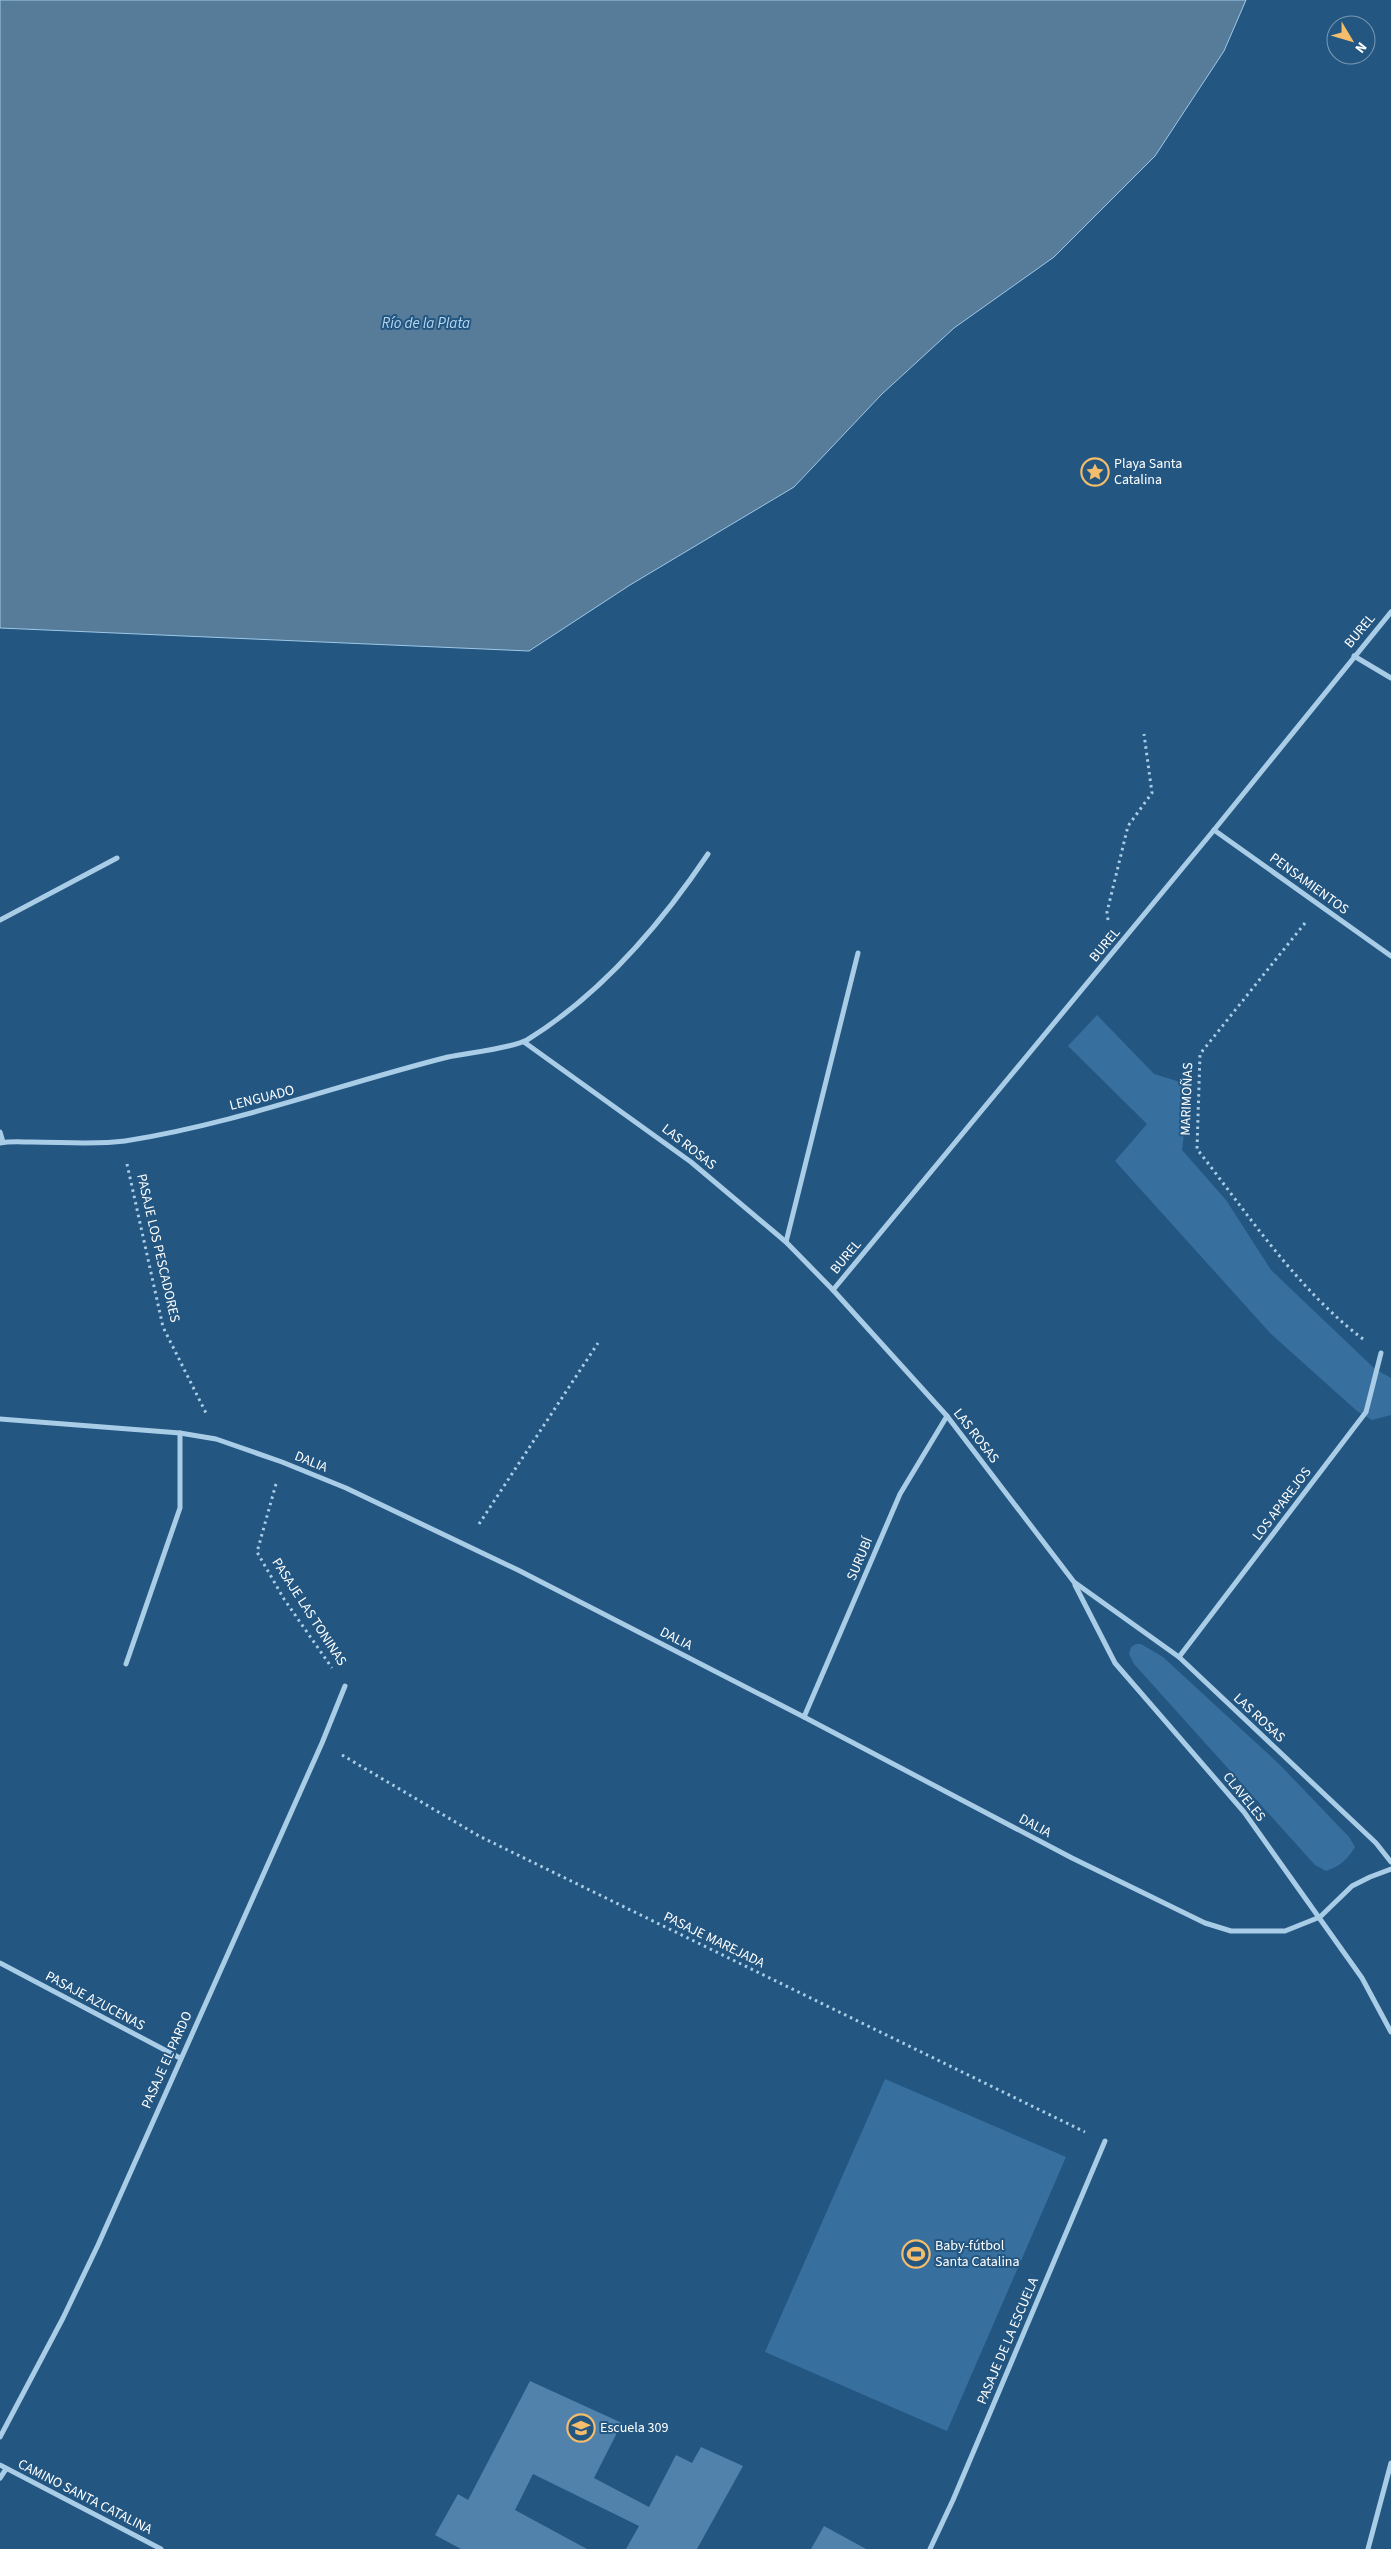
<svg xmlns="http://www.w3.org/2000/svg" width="1391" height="2549" viewBox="0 0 1391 2549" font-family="'Source Sans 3',sans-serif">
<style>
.green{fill:#37709f}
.water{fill:#577c9a;stroke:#9dc8e8}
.building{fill:#5082ac}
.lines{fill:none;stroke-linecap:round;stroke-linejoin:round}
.path{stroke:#a9cce7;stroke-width:3;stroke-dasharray:2.5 4;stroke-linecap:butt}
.street{stroke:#a9cce7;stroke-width:5}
.labels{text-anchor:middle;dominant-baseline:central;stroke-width:4;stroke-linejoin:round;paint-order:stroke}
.poi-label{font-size:14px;fill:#fff;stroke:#235681;text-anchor:start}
.street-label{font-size:14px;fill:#fff;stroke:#235681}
.water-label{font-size:15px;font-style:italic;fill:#b5d6ef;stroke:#235681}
</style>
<rect width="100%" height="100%" fill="#235681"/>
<g class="green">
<path d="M1097 1015 1154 1074 1190 1085 1182 1150 1226 1200 1271 1270 1375 1369 1391 1378V1415L1372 1420 1357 1411 1271 1334 1115 1161 1147 1124 1068 1046Z"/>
<path d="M1136 1644H1141L1163 1657 1280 1765 1349 1837 1355 1847C1347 1860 1340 1866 1326 1871L1315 1865 1134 1664 1129 1654 1131 1647Z"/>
<path d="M885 2079 1066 2157 947 2431 765 2352Z"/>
</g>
<path class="water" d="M0 0H1246L1224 51 1155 156 1054 257 954 328 882 394 794 487 630 585 529 651 0 628Z"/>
<g class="building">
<path d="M530 2381 622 2423 594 2478 649 2507 676 2455 692 2463 701 2447 743 2466 697 2549H626L639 2526 533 2474 515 2510 587 2549H461L435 2535 458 2494 468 2500Z"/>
<path d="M824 2526 866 2549H811Z"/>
</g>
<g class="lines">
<g class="path">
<path d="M1108 920 1107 912 1128 826 1152 793 1144 734"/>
<path d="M1305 923 1200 1054 1197 1149C1247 1213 1298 1290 1363 1339"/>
<path d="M127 1164 163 1327 206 1413"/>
<path d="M276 1484 257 1552 284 1599 332 1668"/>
<path d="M479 1524 598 1343"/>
<path d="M342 1755 479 1836 1085 2132"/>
</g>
<g class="street">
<path d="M1354 656 1391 678"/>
<path d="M1214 830 1391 956"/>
<path d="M0 920 117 858"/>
<path d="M524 1042 691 1162 786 1242 833 1290 947 1416 1074 1582 1179 1657 1376 1843 1391 1862"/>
<path d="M0 1132 3 1142"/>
<path d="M0 1143C10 1141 22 1142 32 1142 62 1142 95 1145 125 1141 235 1124 340 1084 448 1057 467 1053 513 1048 527 1040 600 995 661 924 708 854"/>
<path d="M786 1242 858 953"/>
<path d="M833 1290 1214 830 1391 612"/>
<path d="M0 1419 180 1433 216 1439 282 1462 346 1488 518 1570 804 1717 1072 1858 1205 1923 1231 1931H1285L1320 1917 1352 1886 1370 1877 1391 1869"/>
<path d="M1075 1585 1115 1663 1244 1812 1362 1978 1391 2032"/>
<path d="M1179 1657 1366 1412 1381 1353"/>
<path d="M126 1664 180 1508V1433"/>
<path d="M804 1717 900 1494 947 1416"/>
<path d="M0 1963 180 2058"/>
<path d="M0 2437 63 2318 98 2245 322 1743 345 1686"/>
<path d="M0 2465 161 2549"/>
<path d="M0 2478 6 2469"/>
<path d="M930 2549 953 2500 1105 2141"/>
<path d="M1368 2549 1391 2463"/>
</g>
</g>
<defs>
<g id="sight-ring" transform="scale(1.4375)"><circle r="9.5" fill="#235681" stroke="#f3bd6c" stroke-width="1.5"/><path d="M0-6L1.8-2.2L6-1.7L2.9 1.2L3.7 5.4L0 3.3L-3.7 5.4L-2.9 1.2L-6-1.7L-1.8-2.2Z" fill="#f3bd6c"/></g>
<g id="stadium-ring" transform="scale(1.4375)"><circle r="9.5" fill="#235681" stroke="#f3bd6c" stroke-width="1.5"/><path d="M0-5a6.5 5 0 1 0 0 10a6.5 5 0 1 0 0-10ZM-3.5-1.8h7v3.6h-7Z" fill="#f3bd6c"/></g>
<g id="school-ring" transform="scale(1.4375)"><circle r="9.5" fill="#235681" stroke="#f3bd6c" stroke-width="1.5"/><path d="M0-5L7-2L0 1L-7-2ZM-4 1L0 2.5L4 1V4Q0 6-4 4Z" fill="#f3bd6c"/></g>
</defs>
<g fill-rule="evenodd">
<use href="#sight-ring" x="1095" y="472"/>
<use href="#stadium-ring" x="916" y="2254"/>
<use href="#school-ring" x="581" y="2428"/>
</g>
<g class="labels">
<g class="poi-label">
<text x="1114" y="464">Playa Santa<tspan x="1114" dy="16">Catalina</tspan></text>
<text x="935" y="2246">Baby-fútbol<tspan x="935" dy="16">Santa Catalina</tspan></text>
<text x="600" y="2428">Escuela 309</text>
</g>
<g class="street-label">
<text transform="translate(1360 631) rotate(-50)">BUREL</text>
<text transform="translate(1309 884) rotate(36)">PENSAMIENTOS</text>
<text transform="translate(1105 945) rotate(-50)">BUREL</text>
<text transform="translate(262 1098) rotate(-14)">LENGUADO</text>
<text transform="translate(1187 1099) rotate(-88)">MARIMOÑAS</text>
<text transform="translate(689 1147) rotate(38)">LAS ROSAS</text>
<text transform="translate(158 1248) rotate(77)">PASAJE LOS PESCADORES</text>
<text transform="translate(846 1257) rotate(-50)">BUREL</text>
<text transform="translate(976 1436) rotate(52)">LAS ROSAS</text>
<text transform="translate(311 1462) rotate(22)">DALIA</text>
<text transform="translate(1282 1504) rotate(-53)">LOS APAREJOS</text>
<text transform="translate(860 1559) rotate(-67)">SURUBÍ</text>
<text transform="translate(309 1612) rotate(57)">PASAJE LAS TONINAS</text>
<text transform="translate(676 1639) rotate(27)">DALIA</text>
<text transform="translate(1259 1718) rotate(43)">LAS ROSAS</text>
<text transform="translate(1244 1797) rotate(51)">CLAVELES</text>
<text transform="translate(1035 1826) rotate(28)">DALIA</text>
<text transform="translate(714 1940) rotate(26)">PASAJE MAREJADA</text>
<text transform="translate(95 2001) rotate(28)">PASAJE AZUCENAS</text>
<text transform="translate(167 2060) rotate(-66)">PASAJE EL PARDO</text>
<text transform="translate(1008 2341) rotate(-67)">PASAJE DE LA ESCUELA</text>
<text transform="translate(85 2497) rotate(27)">CAMINO SANTA CATALINA</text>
</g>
<g class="water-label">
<text x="426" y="323">Río de la Plata</text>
</g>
</g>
<g transform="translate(1351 40) rotate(128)"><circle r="24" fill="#235681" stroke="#7b9ab3"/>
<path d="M0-4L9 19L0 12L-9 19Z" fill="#f3bd6c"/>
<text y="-8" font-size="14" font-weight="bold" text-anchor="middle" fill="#ffffff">N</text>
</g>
</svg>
